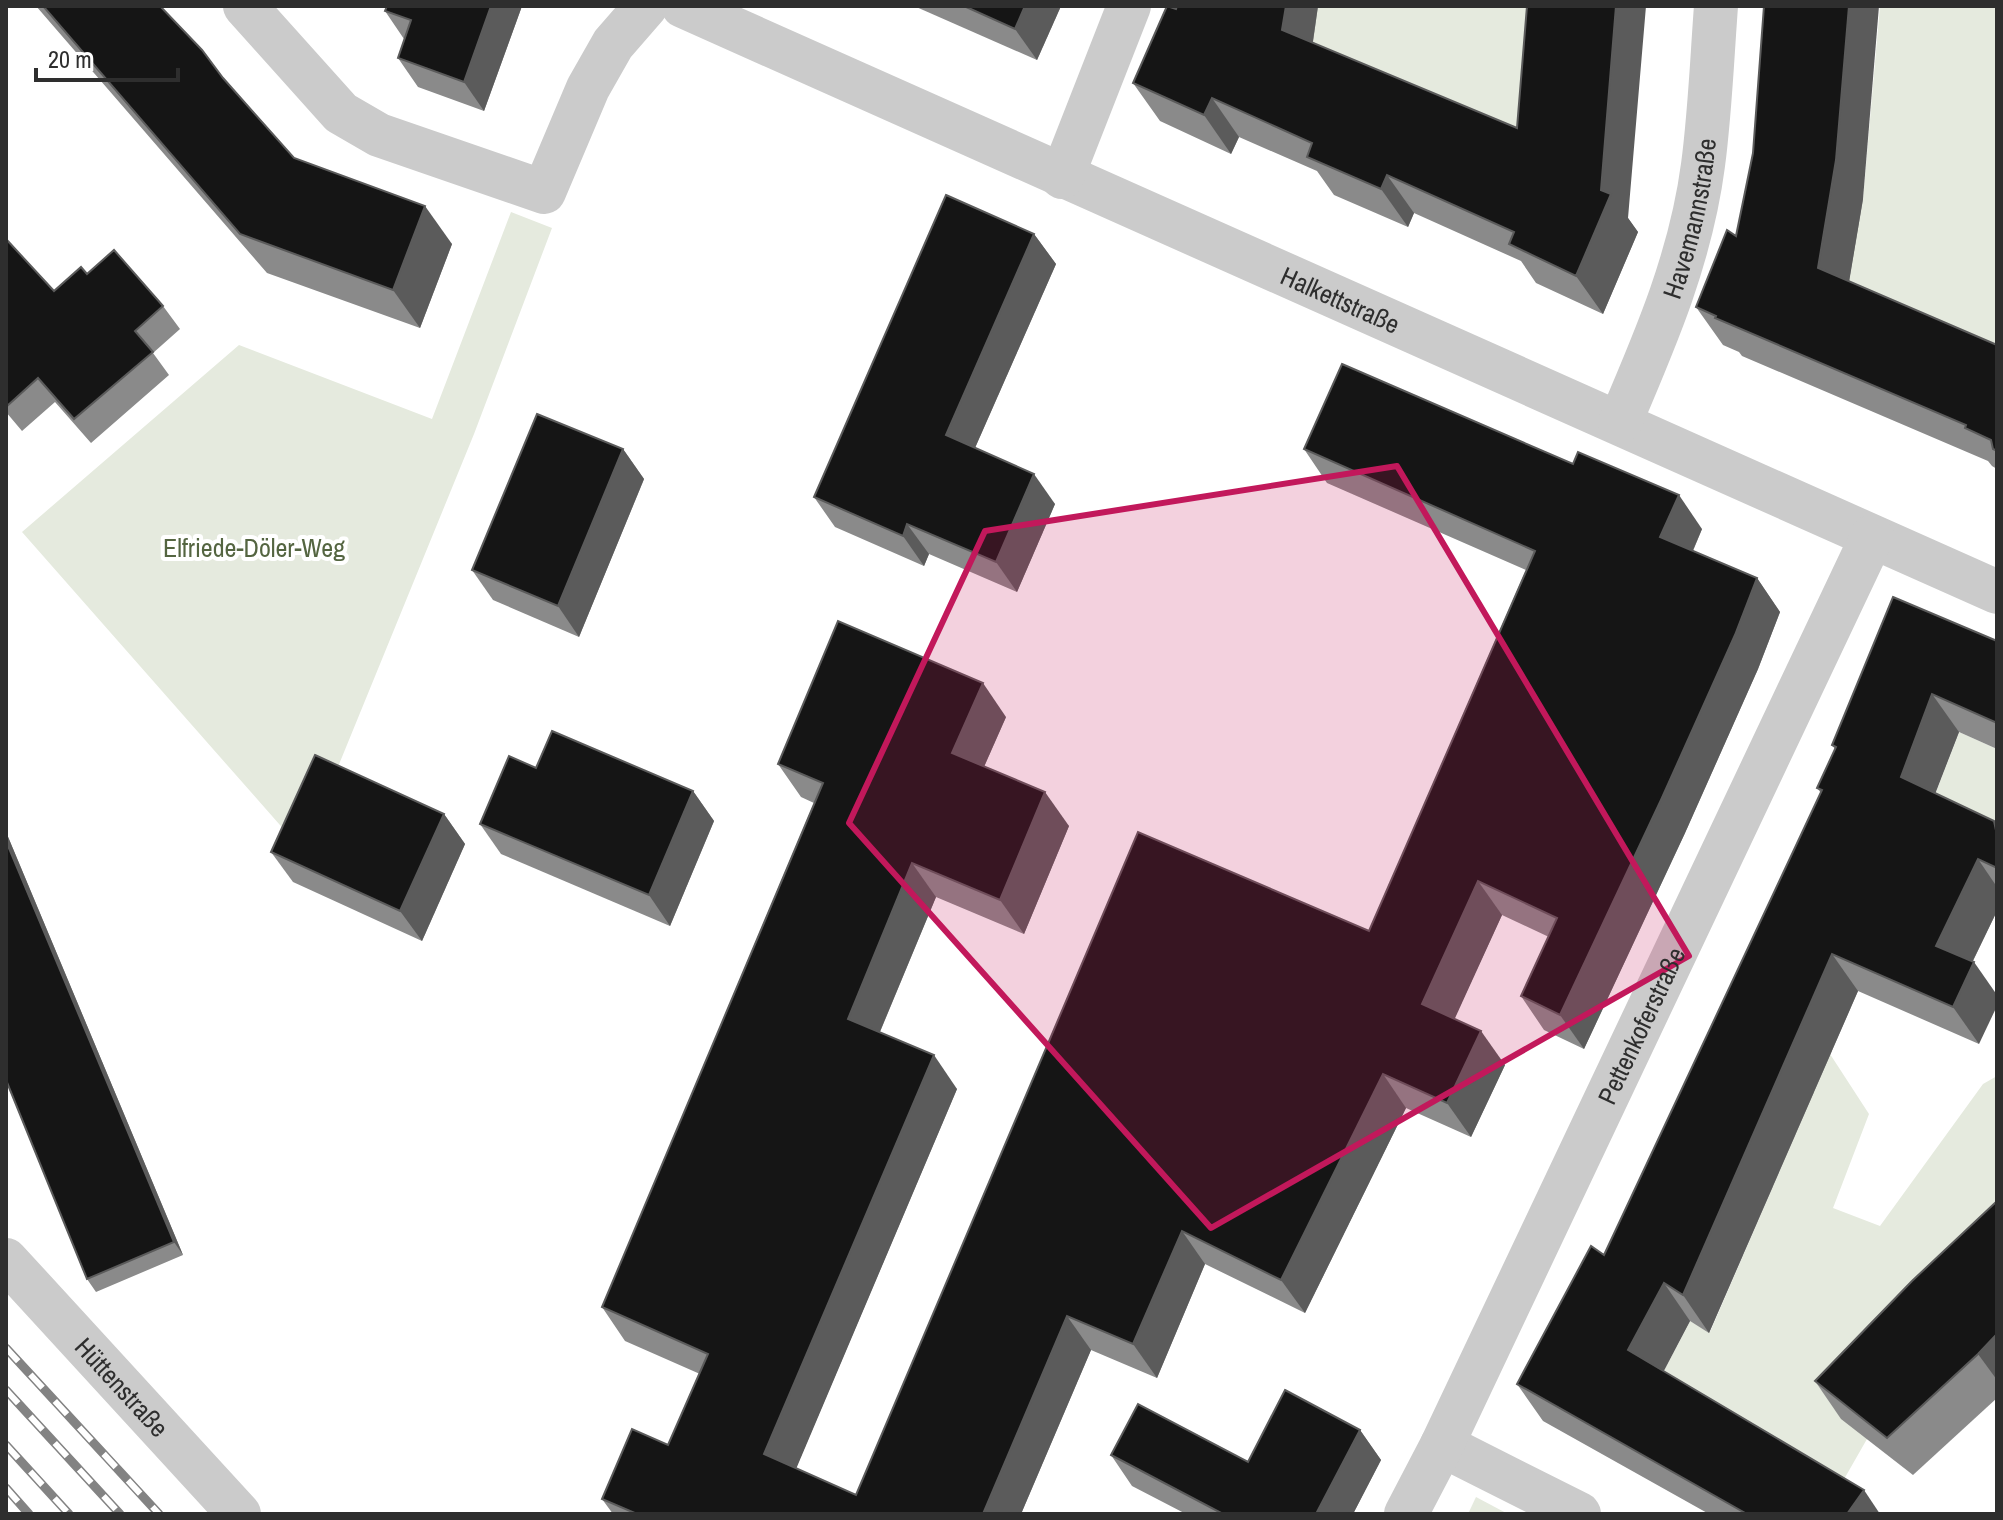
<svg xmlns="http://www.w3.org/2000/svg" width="2003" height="1520" viewBox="0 0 2003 1520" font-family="'Archivo Narrow',sans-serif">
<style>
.green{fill:#e5eade}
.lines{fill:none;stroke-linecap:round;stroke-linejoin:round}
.minor{stroke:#cbcbcb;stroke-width:44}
.rail-casing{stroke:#838383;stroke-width:9}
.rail{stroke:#fff;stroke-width:6;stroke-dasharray:18;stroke-linecap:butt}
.wall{fill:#8a8a8a}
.shaded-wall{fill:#5b5b5b}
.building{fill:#151515;stroke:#5b5b5b;stroke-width:2}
.marked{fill:#c2185b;fill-opacity:0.2;stroke:#c2185b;stroke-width:6;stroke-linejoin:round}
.labels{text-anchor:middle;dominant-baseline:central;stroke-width:8;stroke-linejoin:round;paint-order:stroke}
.street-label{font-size:26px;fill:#2e2e2e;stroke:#fff}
.park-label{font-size:26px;fill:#546541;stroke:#fff}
</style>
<rect width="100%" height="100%" fill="#fff"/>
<g class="green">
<path d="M1301 6H1557L1542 190 1330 101Z"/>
<path d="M1880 6H1997V372L1857 324 1846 271 1863 199Z"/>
<path d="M511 212 552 228 474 434 331 784 301 849 22 532 239 345 432 419Z"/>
<path d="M1959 732 1997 749V847L1927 815Z"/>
<path d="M1830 1054 1869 1114 1833 1208 1880 1226 1983 1084 1997 1076V1263L1867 1439 1835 1495 1655 1388 1690 1321 1710 1332Z"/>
<path d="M1476 1497 1508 1514H1468Z"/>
</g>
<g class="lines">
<g class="minor">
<path d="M245 6 341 113 379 135 544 192 588 88 613 44 646 6"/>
<path id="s1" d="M683 6 1997 592"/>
<path d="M1062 177 1129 6"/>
<path id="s2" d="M1620 422C1656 338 1691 257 1703 165 1710 113 1712 59 1716 6"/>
<path id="s3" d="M6 1260 239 1514"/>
<path d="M1442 1445 1579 1514"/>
<path id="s4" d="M1406 1514 1442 1445 1872 537"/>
</g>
<g class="rail-casing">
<g id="rail">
<path d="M6 1348 159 1514"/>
<path d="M6 1390 120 1514"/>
<path d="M6 1445 69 1514"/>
<path d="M6 1488 29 1514"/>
</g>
</g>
<use href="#rail" class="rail"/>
</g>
<g class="wall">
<path d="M36 6H160L294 158 452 244 420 328 267 273Z"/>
<path d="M387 6H522L484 111 418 87 398 58 404 39 385 11Z"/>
<path d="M914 6H1061L1037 60Z"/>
<path d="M1177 6H1318L1313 42 1628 218 1638 232 1603 314 1536 283 1521 261 1414 213 1408 227 1334 195 1317 171 1239 137 1231 154 1160 121 1133 83Z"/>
<path d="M1753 153 1863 199 1849 281 1997 345V469L1992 466 1988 461 1742 356 1739 352 1723 345 1696 307 1736 236Z"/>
<path d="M1034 234 1056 264 975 448 1055 504 1017 592 929 554 924 566 835 527 814 497Z"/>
<path d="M6 239 54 291 87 274 163 306 180 329 153 353 169 375 91 443 55 402 22 431 6 412Z"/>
<path d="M623 449 644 479 579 637 493 600 472 570Z"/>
<path d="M1304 449 1702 529 1693 551 1757 578 1780 612 1758 669 1685 833 1584 1049 1544 1030 1521 996 1549 937 1502 915 1454 1019 1505 1065 1471 1137 1406 1108 1305 1313 1205 1264 1157 1378 1091 1350 1021 1514H613L602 1499 668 1445 700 1374 625 1341 602 1307 814 803 801 797 778 764 1006 717 984 767 1069 826 1024 934 936 897 880 1032 957 1089 796 1468 856 1495 1369 931 1526 570 1327 483Z"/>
<path d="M1997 641V749L1959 732 1935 793 1997 835V911L1973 961 1979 1044 1858 991 1709 1333 1690 1321 1663 1371 1880 1514H1709L1543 1421 1517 1384 1604 1255 1821 793 1817 788 1835 749 1832 745Z"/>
<path d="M536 768 693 791 714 821 670 926 501 854 480 824Z"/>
<path d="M444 814 465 844 422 941 293 882 271 852Z"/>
<path d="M6 832 183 1255 96 1292 87 1279 7 1083H6Z"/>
<path d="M1997 1201V1398L1913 1475 1841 1419 1815 1381Z"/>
<path d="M1360 1430 1381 1460 1353 1514H1186L1132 1486 1111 1455 1248 1462Z"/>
</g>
<g class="shaded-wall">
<path d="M491 6H522L484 111 464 82Z"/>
<path d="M1025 6H1061L1037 60 1015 29Z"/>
<path d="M1286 6H1318L1309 68 1282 30Z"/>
<path d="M1616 6H1646L1628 218 1638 232 1603 314 1576 276 1601 190Z"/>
<path d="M1849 6H1879L1863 199 1845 306 1818 268Z"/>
<path d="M1212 98 1239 137 1231 154 1204 115Z"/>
<path d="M1387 175 1414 213 1408 227 1381 189Z"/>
<path d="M425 206 452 244 420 328 393 290Z"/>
<path d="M1034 234 1056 264 967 466 946 435Z"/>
<path d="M623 449 644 479 579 637 558 606Z"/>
<path d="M1034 474 1055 504 1017 592 996 562Z"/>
<path d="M1679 495 1702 529 1684 571 1660 537Z"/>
<path d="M907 524 929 554 924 566 903 536Z"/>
<path d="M1757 578 1780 612 1758 669 1685 833 1584 1049 1560 1015Z"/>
<path d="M983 683 1006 717 975 787 952 753Z"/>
<path d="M1932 694 1959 732 1927 815 1901 777Z"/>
<path d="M693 791 714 821 670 926 649 895Z"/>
<path d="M1045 792 1069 826 1024 934 1000 900Z"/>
<path d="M444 814 465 844 422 941 400 911Z"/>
<path d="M6 832 183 1255 174 1242 6 841Z"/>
<path d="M1978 859 1997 887V911L1962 983 1936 946Z"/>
<path d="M912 863 936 897 871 1053 848 1019Z"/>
<path d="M1478 881 1502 915 1446 1038 1422 1004Z"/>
<path d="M1832 954 1858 991 1709 1333 1683 1295Z"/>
<path d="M1974 962 1997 995V1006L1979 1044 1953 1007Z"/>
<path d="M1481 1031 1505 1065 1471 1137 1447 1103Z"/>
<path d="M934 1055 957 1089 788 1488 764 1454Z"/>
<path d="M1383 1074 1406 1108 1305 1313 1281 1280Z"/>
<path d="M1182 1231 1205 1264 1157 1378 1133 1344Z"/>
<path d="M1664 1283 1690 1321 1655 1388 1628 1350Z"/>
<path d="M1067 1316 1091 1350 1021 1514H983Z"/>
<path d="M1997 1334V1380L1978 1354Z"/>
<path d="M1360 1430 1381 1460 1353 1514H1316Z"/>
<path d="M1864 1490 1880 1514H1847Z"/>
</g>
<g class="building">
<path d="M43 6H160L202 50 223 78 294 158 425 206 393 290 240 234Z"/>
<path d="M387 6H491L464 82 398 58 411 20 385 11Z"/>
<path d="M964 6H1025L1015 29Z"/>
<path d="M1167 6 1176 9 1177 6H1286L1282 30 1517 128 1527 6H1616L1601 190 1611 194 1576 276 1509 244 1514 232 1387 175 1381 189 1307 157 1312 143 1212 98 1204 115 1133 83Z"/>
<path d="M1764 6H1849L1836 160 1818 268 1997 345V451L1993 449 1991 440 1965 428 1966 425 1715 318 1716 316 1696 307 1727 230 1736 236 1753 153Z"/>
<path d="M946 195 1034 234 946 435 1034 474 996 562 907 524 903 536 814 497Z"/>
<path d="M6 239 54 291 81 267 87 274 114 250 163 306 135 331 153 352 74 419 38 378 6 407Z"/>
<path d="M1342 364 1573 464 1578 452 1679 495 1660 537 1757 578 1735 635 1661 800 1560 1015 1521 996 1557 918 1478 881 1422 1004 1481 1031 1447 1103 1383 1074 1281 1280 1182 1231 1133 1344 1067 1316 983 1514H637L602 1499 632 1429 668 1445 708 1354 602 1307 823 783 778 764 838 621 983 683 952 753 1045 792 1000 900 912 863 848 1019 934 1055 764 1454 856 1495 1138 832 1369 931 1535 551 1304 449Z"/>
<path d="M537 414 623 449 558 606 472 570Z"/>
<path d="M1893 597 1997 641V723L1932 694 1901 777 1994 821 1997 835V868L1978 859 1936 946 1974 962 1953 1007 1832 954 1683 1295 1664 1283 1628 1350 1864 1490 1847 1514H1747L1517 1384 1591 1246 1604 1255 1822 790 1817 788 1836 747 1832 745Z"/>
<path d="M552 731 693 791 649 895 480 824 509 756 536 768Z"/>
<path d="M315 755 444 814 400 911 271 852Z"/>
<path d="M6 841 174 1242 87 1279 6 1080Z"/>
<path d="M1997 1201V1334L1978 1354 1887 1438 1815 1381 1912 1281Z"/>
<path d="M1285 1390 1360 1430 1316 1514H1223L1111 1455 1138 1404 1248 1462Z"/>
</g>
<path class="marked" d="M1397 466 1689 956 1211 1228 849 823 985 531Z"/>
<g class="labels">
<g class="street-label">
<text stroke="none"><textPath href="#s2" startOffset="216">Havemannstraße</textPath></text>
<text stroke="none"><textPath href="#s1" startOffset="720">Halkettstraße</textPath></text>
<text stroke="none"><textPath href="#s4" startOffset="542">Pettenkoferstraße</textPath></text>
<text stroke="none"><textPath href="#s3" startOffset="172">Hüttenstraße</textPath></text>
</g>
<g class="park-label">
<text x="254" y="547">Elfriede-Döler-Weg</text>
</g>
</g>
<rect width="2003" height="1520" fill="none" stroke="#2e2e2e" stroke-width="16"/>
<path d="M36 68v12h142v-12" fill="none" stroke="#2e2e2e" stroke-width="4"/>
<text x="48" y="68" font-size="24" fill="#2e2e2e" stroke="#ffffff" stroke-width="6" paint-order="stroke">20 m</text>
</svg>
